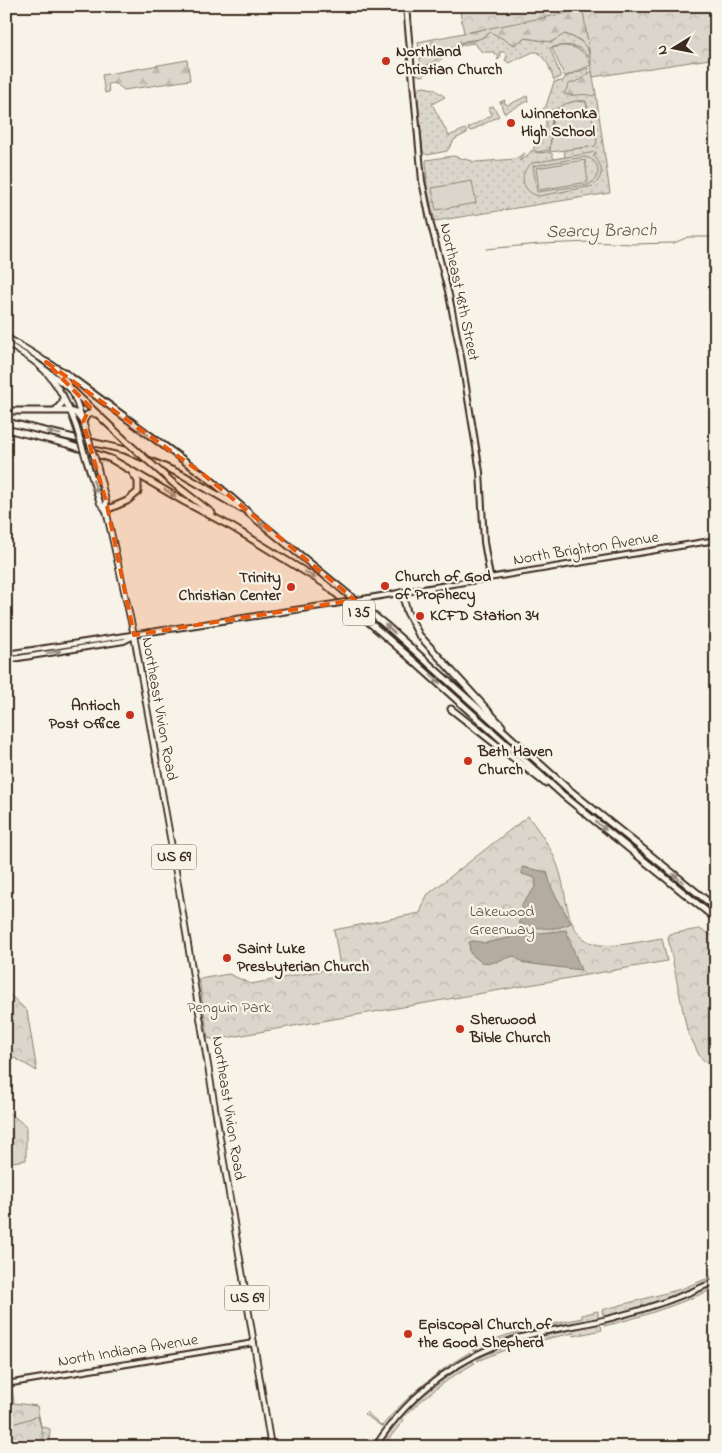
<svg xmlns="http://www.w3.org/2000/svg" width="722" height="1453" viewBox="0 0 722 1453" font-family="'Indie Flower',sans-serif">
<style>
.grass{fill:url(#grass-dots);stroke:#8b8074}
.forest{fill:url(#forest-firs);stroke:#8b8074}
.park{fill:url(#park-crowns);stroke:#8b8074}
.pitch{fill:#dbd6cb;stroke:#8b8074;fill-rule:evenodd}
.water{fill:#b4aca0;stroke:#84786c}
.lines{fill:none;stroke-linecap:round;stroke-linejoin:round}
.stream{stroke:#84786c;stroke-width:1}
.secondary-casing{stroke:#3b2a1e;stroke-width:8}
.primary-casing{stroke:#3b2a1e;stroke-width:8}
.highway-casing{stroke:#3b2a1e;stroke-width:9}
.secondary{stroke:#f7f3e8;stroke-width:4}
.primary{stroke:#f7f3e8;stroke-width:4.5}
.highway{stroke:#f7f3e8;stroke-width:5}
.secondary-bridge-casing{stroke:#3b2a1e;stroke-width:8;stroke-linecap:butt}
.primary-bridge-casing{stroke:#3b2a1e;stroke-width:8;stroke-linecap:butt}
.highway-bridge-casing{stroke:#3b2a1e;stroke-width:9;stroke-linecap:butt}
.secondary-bridge{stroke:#f7f3e8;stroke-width:4}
.primary-bridge{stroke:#f7f3e8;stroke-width:4.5}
.highway-bridge{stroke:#f7f3e8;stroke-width:5}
.oneway{fill:#998e83}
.marked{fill:#e8590c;fill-opacity:0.2;stroke:#e8590c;stroke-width:4;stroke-dasharray:10 6;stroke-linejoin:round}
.poi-dot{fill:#c8321e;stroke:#f7f3e8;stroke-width:2}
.labels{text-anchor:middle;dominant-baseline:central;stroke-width:4.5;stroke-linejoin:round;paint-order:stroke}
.shield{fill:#f7f3e8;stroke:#73665b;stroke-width:1}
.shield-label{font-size:15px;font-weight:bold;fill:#3b2a1e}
.poi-label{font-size:16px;font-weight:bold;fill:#3b2a1e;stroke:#f7f3e8;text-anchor:start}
.street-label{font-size:16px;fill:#3b2a1e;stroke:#f7f3e8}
.park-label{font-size:16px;fill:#5b4c41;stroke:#f7f3e8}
.water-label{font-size:18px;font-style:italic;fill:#5f5145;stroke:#f7f3e8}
</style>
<defs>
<pattern id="grass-dots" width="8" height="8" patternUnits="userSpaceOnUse" patternTransform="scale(1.25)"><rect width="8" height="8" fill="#dbd6cb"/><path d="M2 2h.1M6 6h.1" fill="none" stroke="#bdb8ae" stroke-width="1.8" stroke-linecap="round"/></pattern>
<pattern id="forest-firs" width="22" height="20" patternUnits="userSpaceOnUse" patternTransform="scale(1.25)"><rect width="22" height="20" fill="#dbd6cb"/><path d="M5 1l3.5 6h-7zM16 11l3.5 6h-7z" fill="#bdb8ae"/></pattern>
<pattern id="park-crowns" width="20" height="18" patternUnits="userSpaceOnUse" patternTransform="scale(1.25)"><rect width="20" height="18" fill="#dbd6cb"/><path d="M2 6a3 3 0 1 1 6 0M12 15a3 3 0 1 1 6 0" fill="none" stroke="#bdb8ae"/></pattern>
</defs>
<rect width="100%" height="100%" fill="#f7f3e8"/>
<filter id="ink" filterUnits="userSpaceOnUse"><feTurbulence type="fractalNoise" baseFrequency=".02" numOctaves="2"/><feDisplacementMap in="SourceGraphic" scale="10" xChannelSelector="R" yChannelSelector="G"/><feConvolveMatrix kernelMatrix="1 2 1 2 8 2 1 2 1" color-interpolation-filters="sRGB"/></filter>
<g filter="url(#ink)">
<g class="grass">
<path d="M491 32 514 44 525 38 551 42 564 34C581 40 588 43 591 62 584 44 566 43 550 48L561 77 554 80 548 64 538 52H533L509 63 505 60 507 56 505 52H499L501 57 498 60 497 59 499 57 497 54 495 55 494 52H482L474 43C452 45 441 59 426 74L423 76 417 75 416 67C431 69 438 56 450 48 460 41 471 43 481 38 484 37 488 34 491 32Z"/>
<path d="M588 68 591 95 596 94 610 193 435 221 427 187 426 160 453 156 476 162 515 159 525 153 519 161 526 157 532 150 537 153 548 152 552 154 554 159 565 157 564 150 595 146 586 101C566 99 564 109 549 110L552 111 550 150 537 152 533 148C540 142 546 133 546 123 546 118 544 115 545 110H542L546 106 554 82 563 81 565 77Z"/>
<path d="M424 87 434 89 445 97 432 104 449 136 465 129 467 131V133L455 139 447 151 427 155 423 152 417 91 420 88Z"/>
<path d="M527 96 528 101 504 113 500 102 505 100 504 103 508 105Z"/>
<path d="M493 106 499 116 471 131 469 130 468 128 492 115 489 108Z"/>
<path d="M716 1275V1278C698 1286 617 1319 603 1315L602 1310 681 1289Z"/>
<path d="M716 1285V1288C679 1304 643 1317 604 1326L606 1323 660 1307Z"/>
<path d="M598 1311V1318L527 1333 475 1352 472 1350C505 1331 546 1326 582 1318V1315Z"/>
<path d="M599 1324 601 1326 602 1330 574 1336 573 1333 515 1346 477 1361 479 1358C517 1339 558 1333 599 1324Z"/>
<path d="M470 1352V1355L426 1384 408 1401 384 1428 364 1414 366 1412 382 1426C407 1396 436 1372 470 1352Z"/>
<path d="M472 1361 475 1363C448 1378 424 1397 403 1418L404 1420 382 1447H379C403 1410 434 1384 472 1361Z"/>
</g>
<g class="forest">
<path d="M584 9 589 51 580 40 565 34 551 42 525 38 514 45 491 32 479 39 465 41 451 48 432 63 421 68 418 42Z"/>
<path d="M187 60 190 80 124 90C119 86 115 82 108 84L109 92 105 93 102 75Z"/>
<path d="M592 71 596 94 593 96C582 92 573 98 564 94L569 84 580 80Z"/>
</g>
<g class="park">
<path d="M459 6H716V58L593 77 583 10 464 33Z"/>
<path d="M528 816C541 834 554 851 560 873 568 899 565 940 600 945 620 947 642 941 662 938L667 961 259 1032 215 1040 208 1038 199 979 229 974 251 984 340 967 334 930 420 913 427 895Z"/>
<path d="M699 929 716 937V1070L700 1057 687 1030 668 938 670 934Z"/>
<path d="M6 991 27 1011 37 1071 13 1057 6 1062Z"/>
<path d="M6 1110 26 1126V1160L6 1163Z"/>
<path d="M12 1387 14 1403 37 1406 41 1426 50 1429 49 1447H11L9 1433H6V1388Z"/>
</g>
<g class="pitch">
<path d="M561 46C577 46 585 51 591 65L566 76 564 75 552 48Z"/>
<path d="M576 101 586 102 588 112 592 117 597 143 595 146 550 152 553 113 565 104Z"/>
<path d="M596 152V155L593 156C604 165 604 177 593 186L539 196C522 193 517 173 532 163ZM584 157C601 158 603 180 587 185L537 192 533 166Z"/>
<path d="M585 160 588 182 539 190 536 168Z"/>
<path d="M472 181 476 203 436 210 432 188Z"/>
</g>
<g class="water">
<path d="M522 867 547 872 552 889 571 923C555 932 535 928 518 923L525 911 521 906 536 886 535 878 522 874Z"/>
<path d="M566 930 581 970 524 963 514 956 491 963 481 962 470 953 469 942 475 941 485 943 522 935Z"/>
</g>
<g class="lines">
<g class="stream">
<path d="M486 249 540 244 591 242 632 244 674 243 688 237H716"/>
<path d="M16 1423 38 1416 43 1435V1447"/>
<path d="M6 1426 12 1424"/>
</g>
<g class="secondary-casing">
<g id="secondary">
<path d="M406 6 422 181 431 225 449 295 462 362 480 472 484 542 490 577"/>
<path d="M369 598 716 540"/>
<path d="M6 654 334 604"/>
<path d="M6 660 124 641 132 637"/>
<path d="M6 1384 254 1343"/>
<path d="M375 1447C410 1391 468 1349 533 1334 559 1328 585 1325 611 1318 647 1309 682 1297 716 1281"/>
</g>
</g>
<g class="primary-casing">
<g id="primary">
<path d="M6 337C27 350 54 363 68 384 76 395 80 415 85 428"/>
<path d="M6 343C18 351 32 358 42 368 59 385 68 405 76 426"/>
<path d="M87 462 100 503 106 510"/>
<path d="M97 465 106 501V510L134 635 172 848 271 1447"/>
</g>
</g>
<g class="highway-casing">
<g id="highway">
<path d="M46 362 65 373 212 481 251 515 388 627 567 788 716 908"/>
<path d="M41 367 72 390 128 443"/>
<path d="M56 410 63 402V396"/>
<path d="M6 411H70L76 413 83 422C86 415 88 412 96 414"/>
<path d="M6 422 125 450 183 475 240 508"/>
<path d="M6 429 67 444 111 459 185 502 232 527 325 584 408 656 563 795 716 919"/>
<path d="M173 483 212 513"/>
<path d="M106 510 127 501 138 492V481L132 472"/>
<path d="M402 592 407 612 419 635 502 726"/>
<path d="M451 709 545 783"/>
</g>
</g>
<use href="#secondary" class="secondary"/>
<use href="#primary" class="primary"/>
<use href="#highway" class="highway"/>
<g class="secondary-bridge-casing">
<path id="secondary-bridge" d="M334 604 369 598"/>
</g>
<g class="primary-bridge-casing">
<g id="primary-bridge">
<path d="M76 426 87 462"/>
<path d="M85 428 97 465"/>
</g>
</g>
<g class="highway-bridge-casing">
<path id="highway-bridge" d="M128 443 173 483"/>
</g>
<use href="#secondary-bridge" class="secondary-bridge"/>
<use href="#primary-bridge" class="primary-bridge"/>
<use href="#highway-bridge" class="highway-bridge"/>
</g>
<defs><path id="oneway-solid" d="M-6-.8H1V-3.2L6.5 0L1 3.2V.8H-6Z" transform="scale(1.25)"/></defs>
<g class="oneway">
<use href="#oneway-solid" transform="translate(143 431) rotate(-143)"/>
<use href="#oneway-solid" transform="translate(54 433) rotate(-167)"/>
<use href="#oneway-solid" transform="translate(95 486) rotate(72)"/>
<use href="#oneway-solid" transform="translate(170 493) rotate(31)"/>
<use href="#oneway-solid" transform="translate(264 526) rotate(-141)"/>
<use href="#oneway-solid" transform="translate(310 575) rotate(32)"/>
<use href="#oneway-solid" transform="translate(390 629) rotate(-138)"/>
<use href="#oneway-solid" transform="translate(54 652) rotate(-9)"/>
<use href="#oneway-solid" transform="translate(435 679) rotate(42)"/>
<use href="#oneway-solid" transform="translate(601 826) rotate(39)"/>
<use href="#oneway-solid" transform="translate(678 878) rotate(-141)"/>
</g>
</g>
<path class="marked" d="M46 362 203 474 355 600 134 635 106 501 83 422 90 407Z"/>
<g class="poi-dot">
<circle cx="386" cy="61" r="5"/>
<circle cx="511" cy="123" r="5"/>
<circle cx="385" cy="586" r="5"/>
<circle cx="291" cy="587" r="5"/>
<circle cx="420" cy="616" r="5"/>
<circle cx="130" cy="715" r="5"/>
<circle cx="468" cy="761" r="5"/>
<circle cx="227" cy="958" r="5"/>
<circle cx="460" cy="1029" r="5"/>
<circle cx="408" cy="1334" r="5"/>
</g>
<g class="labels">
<g class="shield">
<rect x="343" y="600.5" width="32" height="25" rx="4"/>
<rect x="151.5" y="844.5" width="45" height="25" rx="4"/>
<rect x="224.5" y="1285.5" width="45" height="25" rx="4"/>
</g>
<g class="shield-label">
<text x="359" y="613">I 35</text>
<text x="174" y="857">US 69</text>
<text x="247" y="1298">US 69</text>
</g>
<g class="poi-label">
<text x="396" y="52">Northland<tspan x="396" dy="18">Christian Church</tspan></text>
<text x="521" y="114">Winnetonka<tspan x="521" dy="18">High School</tspan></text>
<text x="395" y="577">Church of God<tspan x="395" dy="18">of Prophecy</tspan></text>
<text x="281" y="578" text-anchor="end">Trinity<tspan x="281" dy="18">Christian Center</tspan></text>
<text x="430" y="616">KCFD Station 34</text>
<text x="120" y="706" text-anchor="end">Antioch<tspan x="120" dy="18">Post Office</tspan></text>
<text x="478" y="752">Beth Haven<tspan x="478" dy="18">Church</tspan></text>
<text x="237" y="949">Saint Luke<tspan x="237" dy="18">Presbyterian Church</tspan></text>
<text x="470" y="1020">Sherwood<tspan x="470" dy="18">Bible Church</tspan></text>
<text x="418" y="1325">Episcopal Church of<tspan x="418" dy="18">the Good Shepherd</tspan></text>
</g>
<g class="street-label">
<text transform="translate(459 292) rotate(78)">Northeast 48th Street</text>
<text transform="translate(586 549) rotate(-9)">North Brighton Avenue</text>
<text transform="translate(159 709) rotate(80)">Northeast Vivion Road</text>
<text transform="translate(228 1108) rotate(81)">Northeast Vivion Road</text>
<text transform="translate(128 1351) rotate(-9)">North Indiana Avenue</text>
</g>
<g class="park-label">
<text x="502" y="912">Lakewood<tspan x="502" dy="18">Greenway</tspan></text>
<text x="229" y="1008">Penguin Park</text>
</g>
<g class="water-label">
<text transform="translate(601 232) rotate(-1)">Searcy Branch</text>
</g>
</g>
<rect width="722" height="1453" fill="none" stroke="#f7f3e8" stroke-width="25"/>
<rect x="12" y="12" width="697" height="1428" fill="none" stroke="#3b2a1e" stroke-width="2" filter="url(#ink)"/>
<g transform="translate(674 48) rotate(260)" stroke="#f7f3e8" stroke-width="4" paint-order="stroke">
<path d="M0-4L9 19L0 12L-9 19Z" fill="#3b2a1e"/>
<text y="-8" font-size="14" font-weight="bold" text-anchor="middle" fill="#3b2a1e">N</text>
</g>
</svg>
